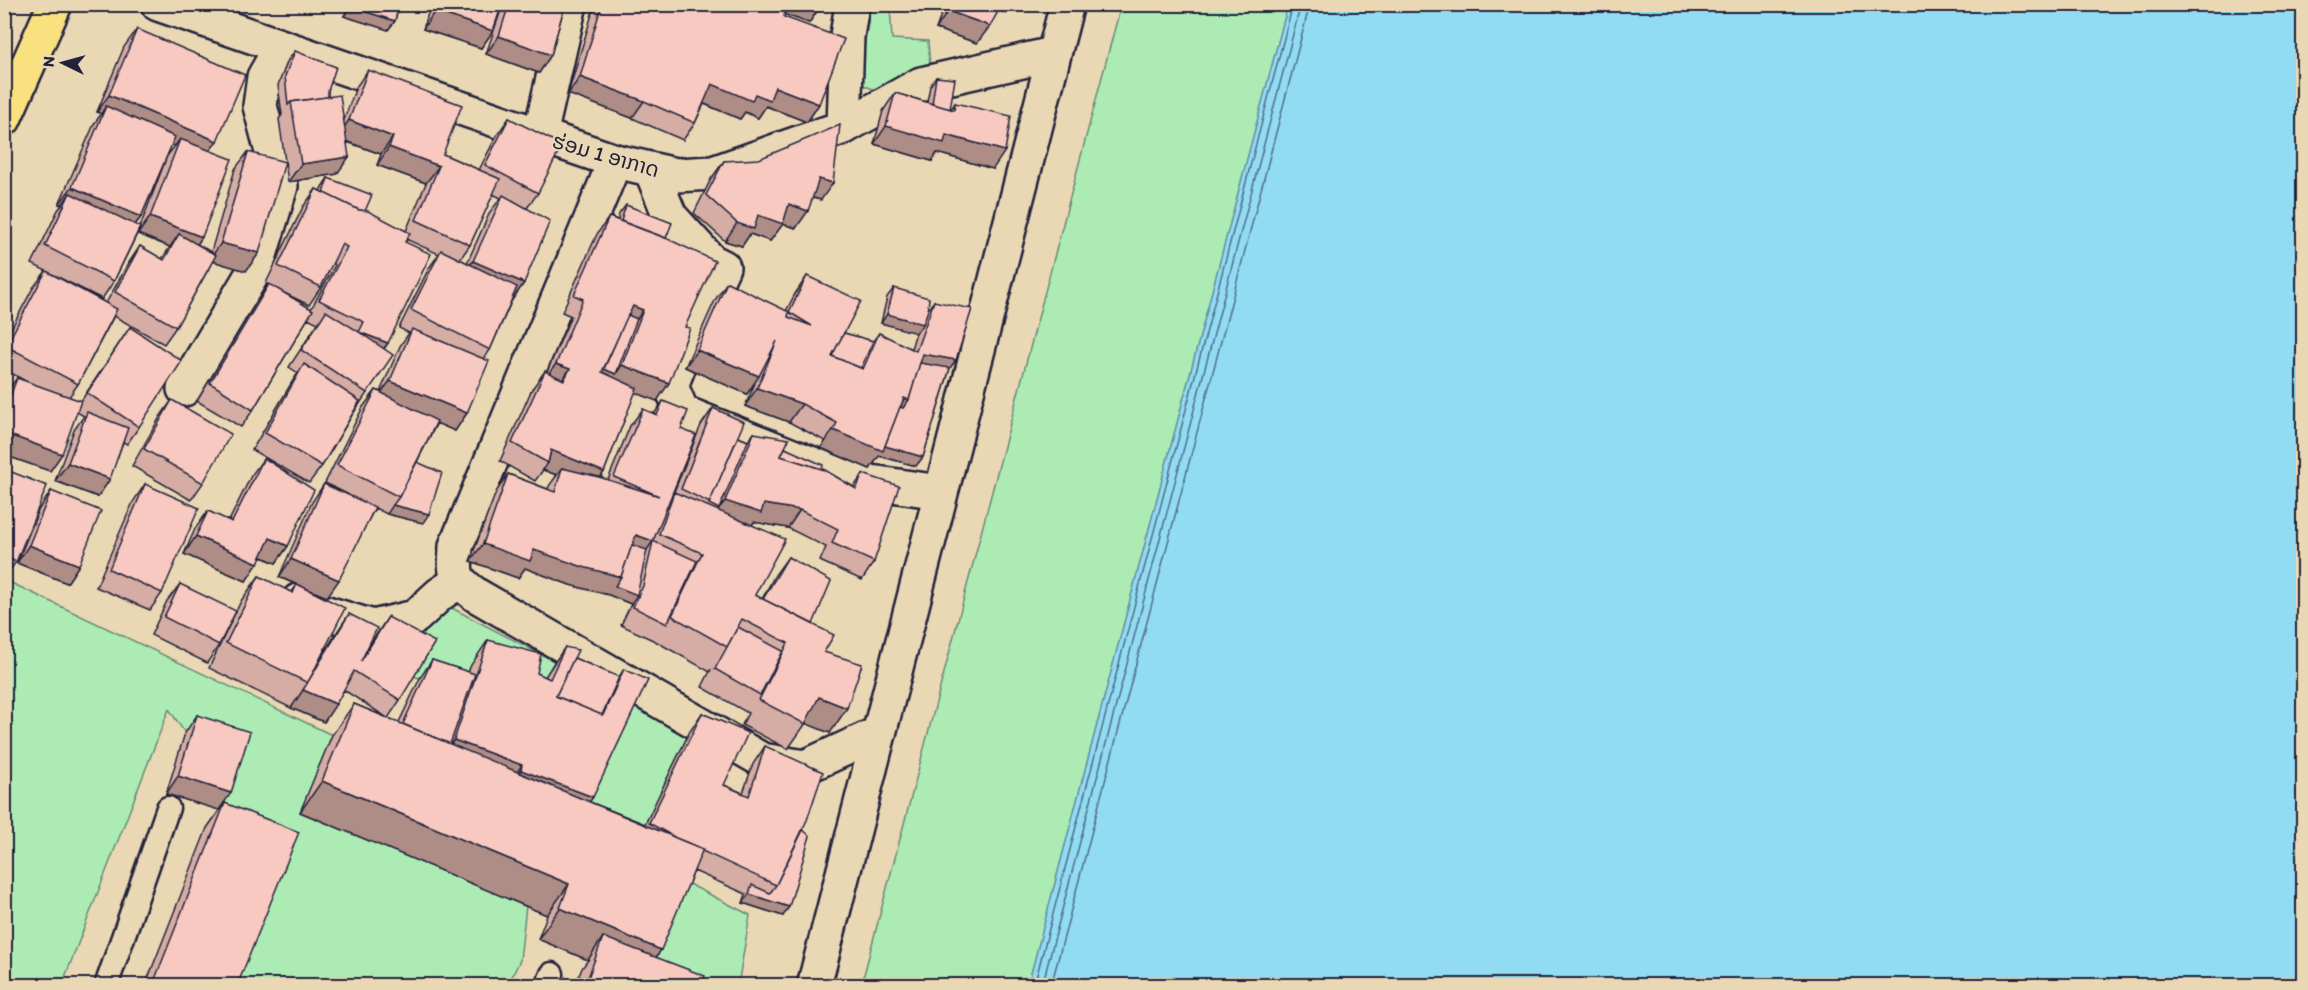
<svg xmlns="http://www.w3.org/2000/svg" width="2308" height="990" viewBox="0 0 2308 990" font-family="Itim,'Noto Sans Lao',sans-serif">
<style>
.green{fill:#acecb4;stroke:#678778;stroke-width:1.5}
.water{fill:#92dcf3;stroke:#6592a9;stroke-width:1.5}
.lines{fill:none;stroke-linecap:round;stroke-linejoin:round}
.shore{stroke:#4f6c85;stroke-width:1.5}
.service-casing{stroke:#22223b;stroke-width:27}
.minor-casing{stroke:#22223b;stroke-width:38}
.trunk-casing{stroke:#22223b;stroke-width:38}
.service{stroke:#ead8b5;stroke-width:22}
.minor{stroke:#ead8b5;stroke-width:33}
.trunk{stroke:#fae180;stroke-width:33}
.wall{fill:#d5ada5;stroke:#22223b;stroke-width:1.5;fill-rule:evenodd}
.shaded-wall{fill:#ae8d86;stroke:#22223b;stroke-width:1.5}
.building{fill:#f8c9c0;stroke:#22223b;stroke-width:1.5;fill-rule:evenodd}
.labels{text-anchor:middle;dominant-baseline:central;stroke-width:4.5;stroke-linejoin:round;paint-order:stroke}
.street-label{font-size:21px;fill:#22223b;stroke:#ead8b5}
</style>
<rect width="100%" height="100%" fill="#ead8b5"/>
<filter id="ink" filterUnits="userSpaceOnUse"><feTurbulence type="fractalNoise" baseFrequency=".0167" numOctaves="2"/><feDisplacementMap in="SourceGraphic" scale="12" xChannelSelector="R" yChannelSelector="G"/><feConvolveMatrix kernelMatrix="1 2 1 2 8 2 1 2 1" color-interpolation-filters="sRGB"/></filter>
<g filter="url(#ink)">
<g class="green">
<path d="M871 5H890L892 39 928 41 930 66 885 94 858 83Z"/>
<path d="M1121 5H1288L1028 985 861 986Z"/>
<path d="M5 580 332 735 301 812 526 906 520 960 508 985H230L207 828 219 810 185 733 169 709 62 985 5 986Z"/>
<path d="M446 605 554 661 532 704 463 691 413 676 388 641Z"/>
<path d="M631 705 690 731 637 841 577 827Z"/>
<path d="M681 880 750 915 738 985 640 986Z"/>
</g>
<path class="water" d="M1288 5H2303V985H1028Z"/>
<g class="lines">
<g class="shore">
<path d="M1034 986 1293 4"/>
<path d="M1042 986 1301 4"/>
<path d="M1051 986 1310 4"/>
</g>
<g class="service-casing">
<g id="service">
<path d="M106 986 168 808"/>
<path d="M547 986 552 974"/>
</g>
</g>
<g class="minor-casing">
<g id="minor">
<path d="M158 4 615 161 676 175 713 173 844 127 921 84 1053 54"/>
<path d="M844 127 847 36 852 4"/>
<path d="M540 135 570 4"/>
<path d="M615 161 456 546C455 575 452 577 476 595L762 760 805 767 879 733"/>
<path d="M651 170 670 216 711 261 723 267 687 345 671 386 682 412 850 479 940 492"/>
<path d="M184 389 256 268 281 186 260 106 264 77 281 47"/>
<path d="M298 601 317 610 373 627 415 617 440 594 458 582"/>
<path d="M814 986 1067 4"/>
</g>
</g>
<g class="trunk-casing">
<path id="trunk" d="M4 119 55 4"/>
</g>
<use href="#service" class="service"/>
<use href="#minor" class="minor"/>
<use href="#trunk" class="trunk"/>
</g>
<g class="wall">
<path d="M349 4H399L395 21 388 30 344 16Z"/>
<path d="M431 4H502L493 31 481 48 423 29Z"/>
<path d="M503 4H565L551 55 539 73 486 54Z"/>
<path d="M595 4H822L809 23 784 14V17L819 104 807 122 766 106 758 118 745 112 740 119 704 104 695 123 683 140 632 118 568 94Z"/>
<path d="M945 4H1012L1006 13 999 10 977 43 936 29Z"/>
<path d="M137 29 210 151 202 237 197 244 211 252 235 169 248 152 259 253 246 271 213 261 176 327 164 344 114 316 78 384 69 397 81 401 130 327 139 427 127 444 123 442 98 497 55 481 74 430 84 416 77 412 50 471 4 455V395L17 378 27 382 4 369V342L33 288 46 271 106 303 128 264 140 246 162 259 170 247 138 234 140 228 114 281 102 299 32 264 58 210 62 205 59 204 94 124 101 114 97 112 124 47ZM172 144 175 146 167 156 140 227 135 225 141 217Z"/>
<path d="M295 51 328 91V97L344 120 356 87 368 70 443 154 479 170 497 135 509 118 538 193 527 208 524 283 512 300 490 350 484 359 467 413 455 431 437 423 417 462 423 523 387 514 375 508 327 597 307 589 317 664 337 632 349 614 366 650 388 617 400 700 388 718 399 722 420 678 432 660 468 672 471 665 488 640 537 673 545 677 548 672 565 647 574 658 619 677 624 669 590 802 645 824 690 731 702 713 724 785 743 793 753 764 765 746 803 830 783 916 743 903 746 894 694 871 656 958 702 986H575L582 968 588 960 538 939 547 915 300 812 332 735 354 704 386 717 344 690 324 722 291 708 209 668 241 601 259 576 291 593 297 585 279 577 312 502 324 484 349 495 325 483 363 407 376 390 380 392 400 346 409 333 399 328 429 268 439 254 406 239 388 343 384 349 367 393 355 411V410L322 466 309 483 252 450 292 382 298 373 289 367 318 323 308 318 253 410 241 427 197 401 257 301 268 285 266 283 303 207 316 189 320 191 322 187 328 178 365 211 406 231 426 183 377 165 381 154 347 142 337 174 288 182 279 119 282 115 278 85 288 60ZM493 194 501 198 490 212 467 263 460 259 470 245ZM332 263 335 265 311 309 280 291 309 305 321 287Z"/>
<path d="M936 77 950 109H951L955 103 993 169 937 153 932 161 874 144 883 111 895 93 927 102 930 86Z"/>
<path d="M724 161 821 200 812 198 796 228 783 224 770 241 750 234 742 246 725 241 694 213 711 179Z"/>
<path d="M626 205 666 238 685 327 657 401 635 392 604 472 600 477 608 480 630 426 643 409 654 414 663 401 681 429 671 496 674 492 701 425 713 408 738 437 748 441 754 433 785 448 854 487 863 474 874 562 862 580 820 561 826 547 788 528 754 522 752 525 755 595 762 599 775 575 788 557 824 652 830 733 806 723 788 749 742 725 748 713 702 687 711 669 710 672 655 641 621 625 631 604 609 595 570 585 525 568 518 578 470 561 496 492 508 474 548 489 549 486 557 475 543 470 535 481 500 461 532 389 545 371 547 372 571 316 562 312 597 234 609 217 618 220 619 214Z"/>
<path d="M807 276 844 333 873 341 879 333 911 349 916 332 881 323 887 297 894 288 928 310 934 301 956 360 950 368 923 457 916 466 879 456 870 469 821 448 825 441 789 422 745 406 755 383 747 394 685 367 715 300 727 282 786 311 795 294Z"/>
<path d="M172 400 203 483 191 500 132 466 160 417Z"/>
<path d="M264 458 288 546 276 563 261 557 246 581 184 554 195 529 208 511 229 521 251 476Z"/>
<path d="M4 469 16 562 4 578Z"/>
<path d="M145 484 162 593 150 610 96 587 133 502Z"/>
<path d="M51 491 79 565 67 583 17 563 39 509Z"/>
<path d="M180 584 219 645 207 663 151 635 167 601Z"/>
<path d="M197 715 219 810 166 794 185 733Z"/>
<path d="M225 803 237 986H145L207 828Z"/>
</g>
<g class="shaded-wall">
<path d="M407 4H426L422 11Z"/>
<path d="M755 4H819L821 5 809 23Z"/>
<path d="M899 4H932L930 8Z"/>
<path d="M1001 4H1012L1006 13 997 10Z"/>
<path d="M351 7 395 21 388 30 344 16Z"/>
<path d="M435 11 493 31 481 48 423 29Z"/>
<path d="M948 11 990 26 977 43 936 29Z"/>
<path d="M499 36 551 55 539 73 486 54Z"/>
<path d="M580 77 644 101 632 118 568 94Z"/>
<path d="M712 84 755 94 775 87 819 104 807 122 766 106 758 118 745 112 740 119 700 102Z"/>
<path d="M109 95 217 141 205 158 180 139 175 146 103 115 106 106 101 114 97 112Z"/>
<path d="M349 120 393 137 381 154 337 138Z"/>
<path d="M886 126 946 135 1005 151 993 169 937 153 932 161 874 144Z"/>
<path d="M389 147 439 166 426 183 377 165Z"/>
<path d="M349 157 337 174 288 182 301 164Z"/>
<path d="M819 179 833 183 821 200 806 196Z"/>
<path d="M72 187 141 217 128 234 70 193 62 205 59 204Z"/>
<path d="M789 204 808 211 796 228 783 224 770 241 750 234 742 246 725 241 737 223Z"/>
<path d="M150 217 202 237 190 255 179 234 170 247 138 234Z"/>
<path d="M221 243 259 253 246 271 209 260Z"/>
<path d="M473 261 524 283 512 300 460 278Z"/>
<path d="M633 306 643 310 631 328 622 325Z"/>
<path d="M887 314 923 324 916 333 881 323Z"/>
<path d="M359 332 388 343 375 360Z"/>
<path d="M697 350 759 376 747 394 685 367Z"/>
<path d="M923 354 956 360 943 377 914 372Z"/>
<path d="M556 364 570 369 557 387 543 381Z"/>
<path d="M622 365 669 383 657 401 596 377 602 368 616 374Z"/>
<path d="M390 381 467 413 455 431 377 398Z"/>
<path d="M757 388 802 404 789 422 745 406Z"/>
<path d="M904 398 909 400 897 417Z"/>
<path d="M833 430 882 445 923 457 916 466 879 456 870 469 821 448Z"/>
<path d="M4 433 62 454 50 471 4 455Z"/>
<path d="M551 450 604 472 591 490 562 468 557 475 543 470 548 463Z"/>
<path d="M68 463 110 479 98 497 55 481Z"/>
<path d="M725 501 764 504 800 510 788 528 754 522 748 530 712 518Z"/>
<path d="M393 505 429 514 423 523 387 514Z"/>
<path d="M636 535 653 541 641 559 626 554Z"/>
<path d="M196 536 258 563 246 581 184 554Z"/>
<path d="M270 538 288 546 276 563 258 555Z"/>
<path d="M483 544 534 550 621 577 637 595 631 604 609 595 570 585 525 568 518 578 470 561Z"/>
<path d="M29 545 79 565 67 583 17 563Z"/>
<path d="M291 559 339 580 327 597 279 577Z"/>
<path d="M303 690 336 704 324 722 291 708Z"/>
<path d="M819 697 847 708 830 733 802 722Z"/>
<path d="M454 740 522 765 505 790 448 748Z"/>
<path d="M521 770 593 797 575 822 503 795Z"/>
<path d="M178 776 231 793 219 810 166 794Z"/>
<path d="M322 781 569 884 547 915 300 812Z"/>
<path d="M749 894 789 907 783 916 743 903Z"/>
<path d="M560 908 661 950 640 981 603 937 588 960 538 939Z"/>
<path d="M155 979 170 986H150Z"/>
</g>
<g class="building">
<path d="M352 4H399L395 21 351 7Z"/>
<path d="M437 4H502L493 31 435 11Z"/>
<path d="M509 4H565L551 55 499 36Z"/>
<path d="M602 4H664L674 8 676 4H786L784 17 844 39 819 104 775 87 770 100 755 94 752 101 712 84 695 123 644 101 580 77Z"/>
<path d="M664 4H673L672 7Z"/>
<path d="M951 4H1002L990 26 948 11Z"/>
<path d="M137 29 245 75 217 141 109 95Z"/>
<path d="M295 51 336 67 328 91V97L291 102 288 105 285 76Z"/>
<path d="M368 70 462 105 443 154 500 179 470 245 416 220 439 166 389 147 393 137 349 120Z"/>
<path d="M936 77 955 79 950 109 932 104Z"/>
<path d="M895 93 954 110 955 103 1011 116 1005 151 946 135 944 143 886 126Z"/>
<path d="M340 95 349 157 301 164 291 102Z"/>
<path d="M106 106 175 137 141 217 72 187Z"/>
<path d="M509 118 562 145 538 193 485 165Z"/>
<path d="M840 125 833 183 819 179 808 211 789 204 783 224 758 215 754 229 737 223 706 195 724 161 759 159Z"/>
<path d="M180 139 232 159 202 237 150 217Z"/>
<path d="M248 152 285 162 259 253 221 243Z"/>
<path d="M328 178 372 195 365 211 359 210 323 193Z"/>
<path d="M316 189 359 210 368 211 410 233 405 242 431 254 388 343 359 332 393 355 367 393 301 350 326 311 359 332 364 322 319 300 347 247 342 244 321 287 278 266Z"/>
<path d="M70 193 140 227 114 281 45 246Z"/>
<path d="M503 195 550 221 524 283 473 261Z"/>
<path d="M626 205 672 223 666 238 621 221Z"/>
<path d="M609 217 668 239 715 261 685 327 690 328 669 383 622 365 643 310 633 306 602 372 637 388 604 472 551 450 548 463 512 443 545 371 564 380 570 369 556 364 583 299 574 295Z"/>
<path d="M179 234 216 255 176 327 115 292 140 246 164 260Z"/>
<path d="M441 250 517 287 490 350 411 310Z"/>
<path d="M46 271 117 309 78 384 6 346Z"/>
<path d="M807 276 861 301 832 356 863 369 879 333 916 351 934 301 972 309 956 360 923 354 909 400 904 398 883 451 833 430 837 423 802 404 757 388 777 341 759 376 697 350 727 282 789 312ZM789 312 812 326 788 317Z"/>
<path d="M269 284 313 310 253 410 210 383Z"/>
<path d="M894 288 929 298 928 310 923 324 887 314Z"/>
<path d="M628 315 637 319 616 374 604 369Z"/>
<path d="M130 327 182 361 139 427 87 393Z"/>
<path d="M412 329 489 361 467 413 390 381Z"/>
<path d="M844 333 873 341 861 368 832 356Z"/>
<path d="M920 363 950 368 923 457 885 446 900 407 903 408 909 400Z"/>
<path d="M304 364 360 401 322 466 265 433Z"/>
<path d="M17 378 81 401 62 454 4 433V413Z"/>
<path d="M376 390 437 421 399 497 337 465Z"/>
<path d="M172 400 231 434 203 483 144 449Z"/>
<path d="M663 401 688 411 681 429 696 435 653 541 636 535 621 577 583 567 534 550 530 561 483 544 508 474 555 492 562 468 599 477 659 496 614 477 643 409 657 415Z"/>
<path d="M713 408 744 422 710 503 681 489Z"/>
<path d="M87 412 128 428 110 479 68 463Z"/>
<path d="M754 433 789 439 781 456 825 470 856 489 863 474 899 486 874 562 832 543 838 529 800 510 764 504 761 513 725 501Z"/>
<path d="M738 437 748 441 719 509 709 504Z"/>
<path d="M785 448 823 465 822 469 781 456Z"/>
<path d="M264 458 314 490 288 546 270 538 258 563 196 536 208 511 232 522Z"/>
<path d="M417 462 442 473 429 514 393 505 399 497Z"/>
<path d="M4 469 47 486 16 562 4 556Z"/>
<path d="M145 484 199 508 162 593 109 569Z"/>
<path d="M324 484 375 507 339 580 291 559Z"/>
<path d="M51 491 101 511 79 565 29 545Z"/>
<path d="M674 492 785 539 755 595 834 635 824 652 862 664 847 708 819 697 805 724 759 700 788 643 742 619 727 647 672 616 702 553 659 534Z"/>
<path d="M653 541 697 561 667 624 633 607 643 586Z"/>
<path d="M632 545 647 550 637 595 615 586 621 577Z"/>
<path d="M788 557 831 581 813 624 763 599Z"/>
<path d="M259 576 293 593 297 584 345 608 308 683 226 643Z"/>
<path d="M180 584 236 611 219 645 164 617Z"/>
<path d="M349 614 377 628 361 661 388 617 435 642 400 700 354 671 336 704 303 690Z"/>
<path d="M738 627 783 651 760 695 715 669Z"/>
<path d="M488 640 541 654 537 673 550 679 565 647 578 650 556 696 603 715 624 669 648 680 593 797 521 770 522 765 454 740Z"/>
<path d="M574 658 619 677 602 715 556 696Z"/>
<path d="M432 660 475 674 450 744 403 724Z"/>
<path d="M354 704 703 849 661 950 560 908 569 884 322 781Z"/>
<path d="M702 713 748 733 724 785 749 796 765 746 823 772 807 820 776 885 702 851 703 849 676 838 649 823Z"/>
<path d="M197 715 250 732 231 793 178 776Z"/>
<path d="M225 803 299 832 237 986H170L155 979Z"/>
<path d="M803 830 810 836 789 907 749 894 752 885 770 893 776 885Z"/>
<path d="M603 937 705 976 702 986H585Z"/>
</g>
</g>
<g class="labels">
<g class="street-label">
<text transform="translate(606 155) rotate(16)">ຮ່ອມ 1 ອາກາດ</text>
</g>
</g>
<rect width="2308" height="990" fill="none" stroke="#ead8b5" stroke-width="24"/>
<rect x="12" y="12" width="2284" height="966" fill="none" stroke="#22223b" stroke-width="2" filter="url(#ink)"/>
<g transform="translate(63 63) rotate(275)" stroke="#ead8b5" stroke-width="4.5" paint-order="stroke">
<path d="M0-4.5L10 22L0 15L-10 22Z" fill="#22223b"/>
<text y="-9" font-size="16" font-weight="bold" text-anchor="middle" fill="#22223b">N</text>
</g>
</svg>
